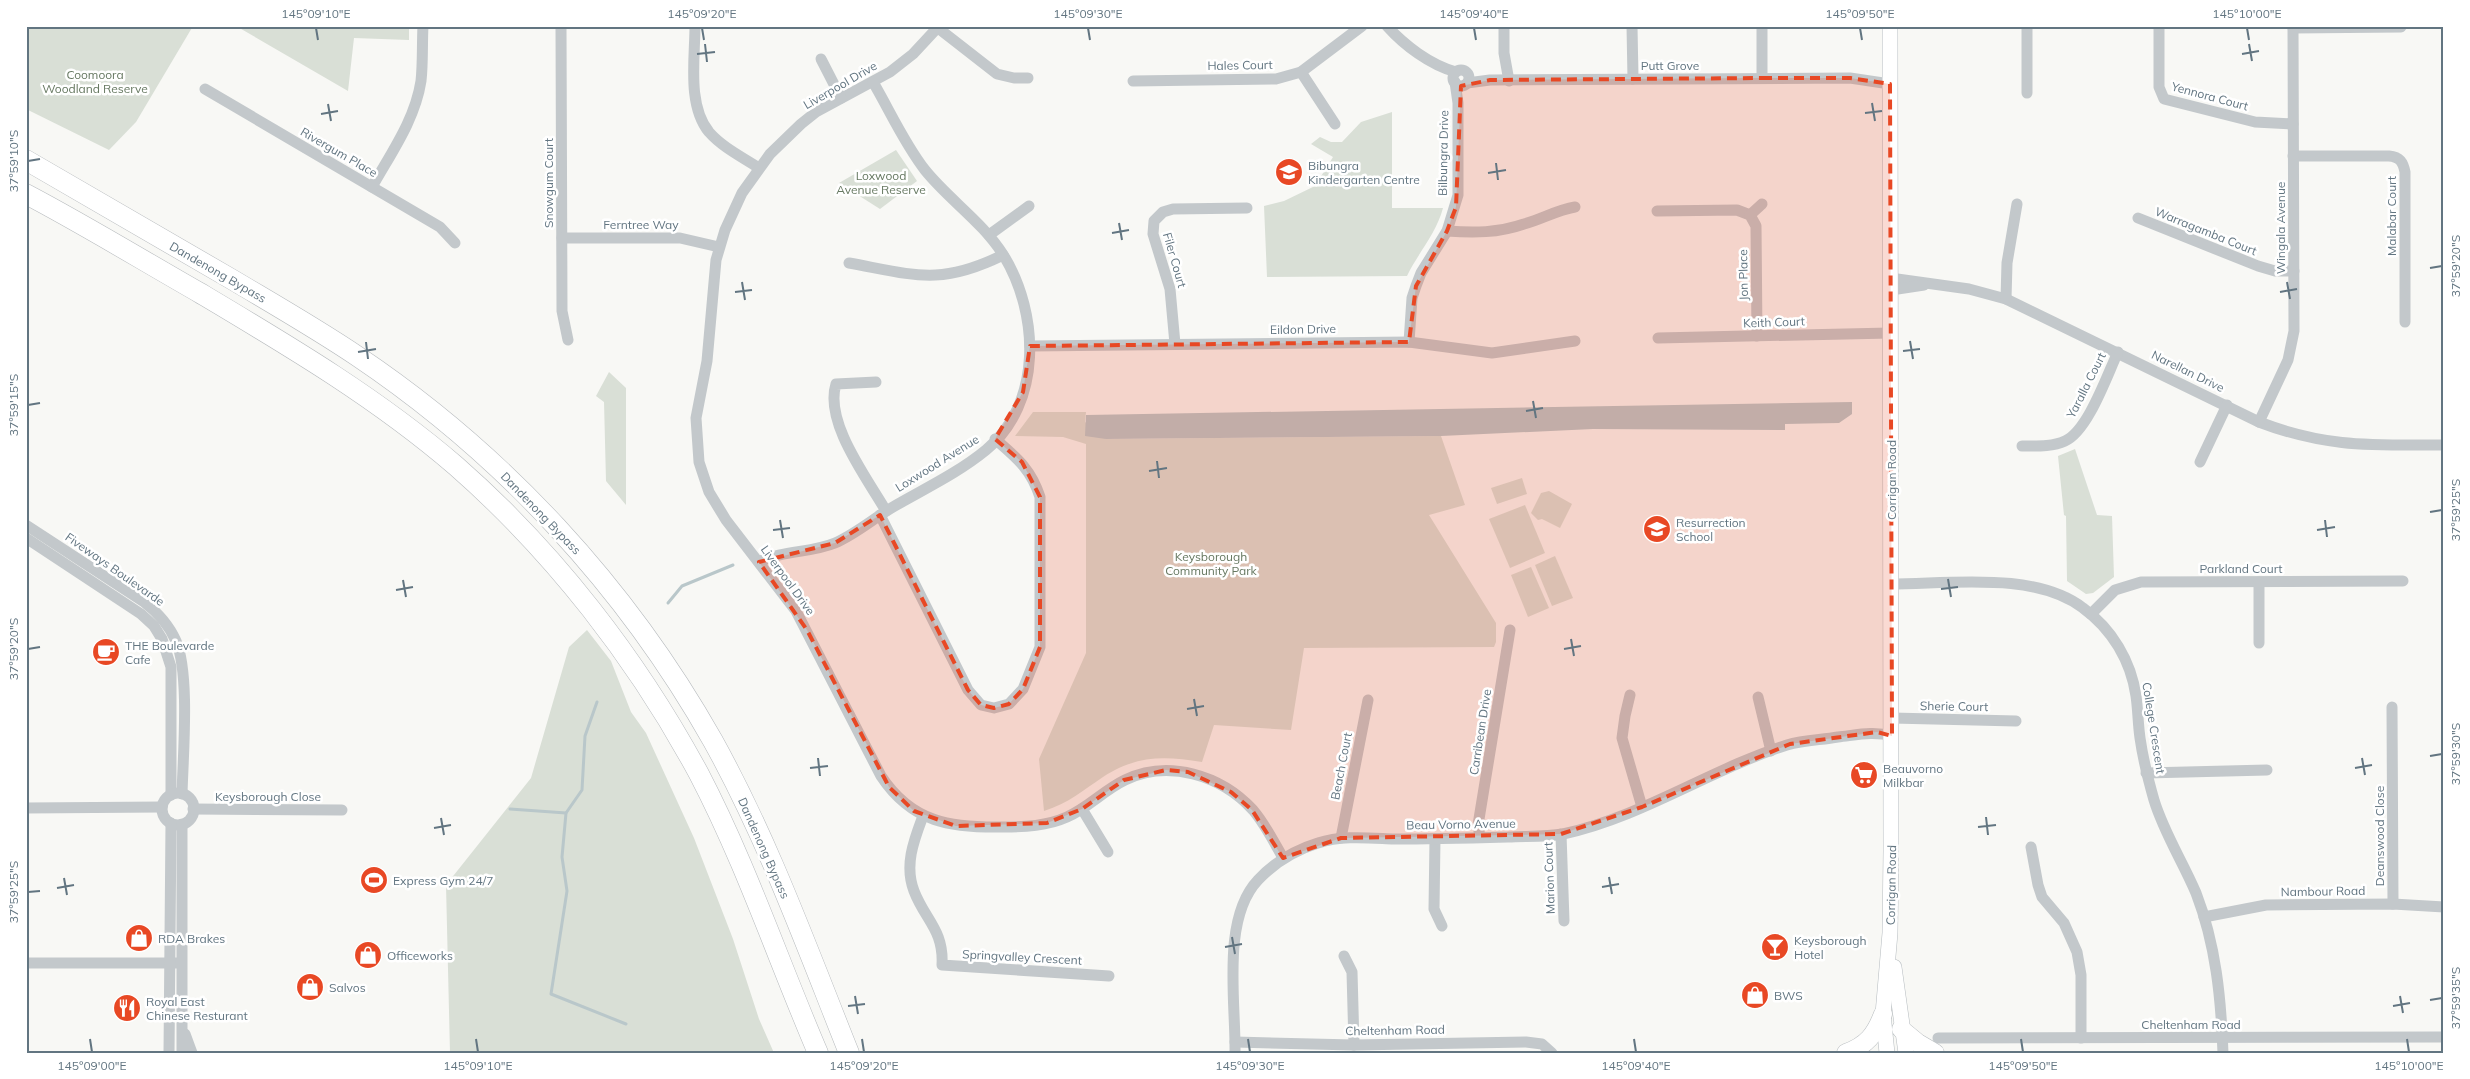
<svg xmlns="http://www.w3.org/2000/svg" width="2470" height="1079" viewBox="0 0 2470 1079" font-family="Mulish,sans-serif">
<style>
.green{fill:#d9dfd6}
.water{fill:#b9c7ca}
.lines{fill:none;stroke-linecap:round;stroke-linejoin:round}
.stream{stroke:#b9c7ca;stroke-width:3}
.secondary-casing{stroke:#b5bbbf;stroke-width:16}
.primary-casing{stroke:#b6bbbe;stroke-width:19}
.highway-casing{stroke:#b6babd;stroke-width:21}
.street{stroke:#c3c8cb;stroke-width:11}
.secondary{stroke:#fff;stroke-width:15}
.primary{stroke:#fff;stroke-width:18}
.highway{stroke:#fff;stroke-width:20}
.marked{fill:#e84824;fill-opacity:0.2;stroke:#e84824;stroke-width:4;stroke-dasharray:10 6;stroke-linejoin:round}
.ticks{fill:none;stroke:#627581;stroke-width:2}
.labels{text-anchor:middle;dominant-baseline:central;stroke-width:5;stroke-linejoin:round;paint-order:stroke}
.street-label{font-size:12px;fill:#627581;stroke:#fff}
.park-label{font-size:12px;fill:#667861;stroke:#fff}
.poi-label{font-size:12px;fill:#627581;stroke:#fff;text-anchor:start}
.neatline{fill:none;stroke:#627581;stroke-width:2}
.ticks-label{font-size:12px;text-anchor:middle;fill:#627581}
</style>
<rect width="100%" height="100%" fill="#f8f8f5"/>
<g class="green">
<path d="M26 26H193L136 122 109 150 26 109Z"/>
<path d="M236 26H409V40L354 38 348 91Z"/>
<path d="M1392 112V208H1443C1436 234 1418 253 1407 276L1267 277 1264 206 1284 201 1315 186 1333 157 1311 144 1320 137 1331 142H1342L1361 122Z"/>
<path d="M896 150 917 181 880 209 839 183Z"/>
<path d="M609 372 626 388V505L606 481 604 402 596 396Z"/>
<path d="M1033 412H1086L1085 422 1106 439 1441 436 1465 505 1429 515 1496 623V642L1494 647 1304 648 1291 730 1214 725 1202 762C1164 756 1137 755 1103 777 1082 791 1069 803 1044 811L1039 759 1086 653V444L1063 437 1015 436Z"/>
<path d="M2075 449 2097 515 2112 516 2114 577 2093 593 2086 594 2067 581 2066 516 2064 515 2058 456Z"/>
<path d="M1522 478 1527 494 1497 504 1491 488Z"/>
<path d="M1549 491 1572 504 1560 528 1542 519 1538 520 1531 513 1541 493Z"/>
<path d="M1525 505 1545 553 1510 568 1489 519Z"/>
<path d="M1555 556 1573 598 1552 606 1535 565Z"/>
<path d="M1531 567 1549 608 1528 617 1511 575Z"/>
<path d="M587 630 611 661 631 712 646 733 694 838 733 939 759 1019 774 1053H450L446 885 531 778 569 647Z"/>
</g>
<path class="water" d="M1852 402V414L1839 423 1785 424V430L1593 429 1441 436 1106 439 1085 436 1086 415Z"/>
<g class="lines">
<g class="stream">
<path d="M668 603 682 586 733 565"/>
<path d="M597 702 585 736 582 790 566 813 562 857 567 891 551 994 626 1024"/>
<path d="M510 809 566 813"/>
</g>
<g class="secondary-casing">
<g id="secondary">
<path d="M1894 967 1906 1053"/>
<path d="M1887 1053 1883 1014 1890 933 1891 851 1890 26"/>
</g>
</g>
<g class="primary-casing">
<g id="primary">
<path d="M1901 1029 1918 1043 1935 1053"/>
<path d="M1846 1053C1867 1045 1875 1035 1883 1014"/>
</g>
</g>
<g class="highway-casing">
<g id="highway">
<path d="M26 160C95 200 164 240 233 280 275 305 317 329 357 356 503 454 626 587 713 741 768 840 807 948 849 1053"/>
<path d="M26 194C85 225 142 260 200 293 289 346 377 398 456 466 554 552 637 659 699 774 746 864 778 960 818 1053"/>
</g>
</g>
<g class="street">
<path d="M561 26 562 311 568 340"/>
<path d="M695 26C695 58 687 105 709 132 722 147 742 157 759 168"/>
<path d="M939 26 913 54 890 72 816 112 801 124 770 154 742 193 725 230 716 260 707 361 696 418 699 462 709 492 726 520 796 611 881 776C912 823 951 828 1004 827 1025 827 1047 826 1067 817 1088 808 1104 790 1125 780 1168 759 1221 775 1253 810 1265 824 1274 842 1283 858"/>
<path d="M1387 26C1404 45 1430 65 1456 72"/>
<path d="M1504 26V53L1509 81"/>
<path d="M1632 26 1633 79"/>
<path d="M1762 26V78"/>
<path d="M2159 26V87L2164 99 2255 122 2293 124"/>
<path d="M938 28 997 74 1014 78H1028"/>
<path d="M2293 28 2401 27"/>
<path d="M821 59 841 98"/>
<circle cx="1461" cy="78" r="8"/>
<path d="M1301 72 1335 124"/>
<path d="M1133 81 1276 79 1301 72 1362 26"/>
<path d="M1467 83 1490 80 1850 78 1890 84"/>
<path d="M205 89 440 227 455 243"/>
<path d="M2027 93V26"/>
<path d="M2293 156H2389C2400 157 2403 162 2405 172V322"/>
<path d="M372 187C391 153 415 120 421 81 423 63 422 44 423 26"/>
<path d="M1657 211 1737 210 1750 215 1756 226 1757 336"/>
<path d="M1750 215 1762 204"/>
<path d="M2138 218 2258 266 2275 271H2294"/>
<path d="M1447 231C1474 233 1498 233 1524 224 1542 219 1557 210 1575 207"/>
<path d="M989 235 1029 206"/>
<path d="M562 238H680L719 247"/>
<path d="M849 263C915 275 940 286 1003 255"/>
<path d="M1890 278 1969 289 2006 299 2259 422C2327 448 2373 445 2444 445"/>
<path d="M1891 290 1924 285"/>
<path d="M2006 299 2007 263 2017 204"/>
<path d="M1658 338 1890 333"/>
<path d="M1409 342 1412 298 1416 286 1421 273 1447 231 1458 195V103L1455 82"/>
<path d="M1175 344 1170 289 1153 234 1154 221 1163 212 1173 209 1247 208"/>
<path d="M1030 346 1409 342 1492 353 1575 341"/>
<path d="M876 382 836 384C824 422 867 478 886 511"/>
<path d="M2259 422 2288 360 2294 331 2293 26"/>
<path d="M2022 446C2036 446 2052 447 2065 441 2088 431 2107 375 2118 352"/>
<path d="M2200 462 2227 405"/>
<path d="M880 515 968 690 981 705 994 708 1009 704 1023 689 1040 647V497C1031 469 1017 458 995 439"/>
<path d="M26 525 144 602C157 612 169 625 176 641 190 674 183 755 182 794"/>
<path d="M26 538 141 614 154 626 162 639 171 667V795"/>
<path d="M759 562C783 550 811 553 835 543 856 534 874 518 893 507 924 489 958 473 986 450 1043 403 1039 314 1004 256 983 222 949 200 925 170 904 143 890 111 873 82"/>
<path d="M1891 584C1949 584 2035 571 2083 608 2112 629 2131 661 2136 696 2138 710 2138 724 2140 738 2143 759 2148 779 2154 800 2164 833 2183 862 2196 893 2216 945 2221 998 2223 1053"/>
<path d="M2091 614 2115 590 2141 582 2403 581"/>
<path d="M2259 643V582"/>
<path d="M1630 695 1625 716 1622 738 1642 807"/>
<path d="M1758 697 1771 751"/>
<path d="M2392 707 2393 904"/>
<path d="M1892 718 2016 721"/>
<path d="M2146 773 2267 770"/>
<circle cx="178" cy="809" r="16"/>
<path d="M26 808 162 807"/>
<path d="M193 809 342 810"/>
<path d="M1082 809 1108 852"/>
<path d="M923 816C914 840 904 865 914 891 925 920 944 930 942 965L1109 976"/>
<path d="M1561 834 1564 921"/>
<path d="M1480 837 1478 825 1510 630"/>
<path d="M1341 838 1368 700"/>
<path d="M1435 839 1434 909 1442 926"/>
<path d="M2031 847 2038 885 2042 897 2064 923 2077 952 2081 975V1038"/>
<path d="M2204 917 2266 905 2393 904 2444 907"/>
<path d="M1344 956 1352 972 1354 1045"/>
<path d="M26 963H177"/>
<path d="M185 1034 192 1053"/>
<path d="M1938 1038 2444 1037"/>
<path d="M1235 1042 1354 1045 1526 1042 1542 1044 1552 1053"/>
<path d="M169 1053 171 823"/>
<path d="M182 1053V824"/>
<path d="M1235 1053C1236 1003 1221 919 1258 880 1274 863 1295 850 1318 843 1342 835 1369 838 1394 839 1432 839 1470 838 1508 837 1526 836 1546 837 1563 834 1642 817 1711 769 1787 745 1804 740 1821 740 1838 737 1857 735 1873 731 1892 736"/>
</g>
<use href="#secondary" class="secondary"/>
<use href="#primary" class="primary"/>
<use href="#highway" class="highway"/>
</g>
<path class="marked" d="M1762 78H1850L1890 84 1892 736 1877 732 1790 744 1642 807 1561 834 1341 838 1283 858 1252 810 1231 792 1188 772 1166 770 1124 780 1082 809 1047 823 956 826 914 811 889 787 807 630 759 562 835 543 880 515 968 690 981 705 994 708 1009 704 1023 689 1040 647V497L1022 462 995 439 1023 392 1030 346 1409 342 1416 286 1447 231 1456 207 1461 86 1490 80Z"/>
<path class="ticks" d="M316 28 318 40M702 28 704 40M1088 28 1090 40M1474 28 1476 40M1860 28 1862 40M2247 28 2249 40M705 44 707 62M2249 44 2252 61M697 54 715 52M2242 54 2259 51M1872 103 1875 121M328 104 331 121M1865 113 1882 111M321 114 338 111M28 161 40 159M1496 163 1498 180M1488 173 1506 170M1119 223 1122 240M1112 233 1129 230M2430 268 2442 266M742 282 745 300M2287 282 2290 299M735 292 752 290M2280 292 2297 289M1910 341 1913 359M366 342 368 359M1903 351 1920 349M358 352 376 349M1533 401 1536 418M28 405 40 403M1526 411 1543 408M1157 461 1159 478M1149 471 1167 468M2430 512 2442 510M780 520 783 538M2325 520 2327 537M773 530 790 528M2317 530 2335 527M1948 579 1951 597M403 580 406 597M1941 589 1958 587M396 590 413 587M1571 639 1574 656M28 649 40 647M1564 649 1581 646M1194 699 1197 716M1187 709 1204 706M2430 756 2442 754M818 758 820 776M2362 758 2365 775M810 768 828 766M2355 768 2372 765M1986 817 1988 835M441 818 444 835M1978 827 1996 825M434 828 451 825M1609 877 1612 894M64 878 67 895M1602 887 1619 884M57 888 74 885M28 892 40 891M1232 937 1235 954M1225 947 1242 944M855 996 858 1014M2400 996 2403 1013M2430 1000 2442 998M848 1006 865 1004M2393 1006 2410 1003M90 1039 92 1052M476 1039 478 1052M862 1039 864 1052M1248 1039 1250 1052M1634 1039 1636 1052M2021 1039 2023 1052M2407 1039 2409 1052"/>
<defs>
<g id="school-disc" transform="scale(1.4375)"><circle r="9.5" fill="#e84824" stroke="#fff"/><path d="M0-5L7-2L0 1L-7-2ZM-4 1L0 2.5L4 1V4Q0 6-4 4Z" fill="#fff"/></g>
<g id="cafe-disc" transform="scale(1.4375)"><circle r="9.5" fill="#e84824" stroke="#fff"/><path d="M-5.5-4.5H6V0H3Q3 3.5 0 3.5H-2.5Q-5.5 3.5-5.5 0ZM3-3.2v2h1.7v-2ZM-6 4.5H4V6H-6Z" fill="#fff"/></g>
<g id="supermarket-disc" transform="scale(1.4375)"><circle r="9.5" fill="#e84824" stroke="#fff"/><path d="M-6-5.5h2.5l.6 2H6L4.5 2H-2.5L-4.4-4H-6ZM-1.5 3.2a1.3 1.3 0 1 0 .1 0ZM3 3.2a1.3 1.3 0 1 0 .1 0Z" fill="#fff"/></g>
<g id="stadium-disc" transform="scale(1.4375)"><circle r="9.5" fill="#e84824" stroke="#fff"/><path d="M0-5a6.5 5 0 1 0 0 10a6.5 5 0 1 0 0-10ZM-3.5-1.8h7v3.6h-7Z" fill="#fff"/></g>
<g id="shop-disc" transform="scale(1.4375)"><circle r="9.5" fill="#e84824" stroke="#fff"/><path d="M-5-2.5h2.3a2.7 3.5 0 0 1 5.4 0H5L5.5 6h-11ZM-1.5-2.5h3a1.5 2.3 0 0 0-3 0Z" fill="#fff"/></g>
<g id="bar-disc" transform="scale(1.4375)"><circle r="9.5" fill="#e84824" stroke="#fff"/><path d="M-6-5H6L.8 .8V4.5H3.5V6h-7V4.5H-.8V.8Z" fill="#fff"/></g>
<g id="restaurant-disc" transform="scale(1.4375)"><circle r="9.5" fill="#e84824" stroke="#fff"/><path d="M-5-6h1v4h1v-4h1v4h1v-4h1v5L-1.5 .5V6h-2V.5L-5-1ZM5-6V6H3V1.5H1.5Q1.5-4 5-6Z" fill="#fff"/></g>
</defs>
<g fill-rule="evenodd">
<use href="#school-disc" x="1289" y="172"/>
<use href="#school-disc" x="1657" y="529"/>
<use href="#cafe-disc" x="106" y="652"/>
<use href="#supermarket-disc" x="1864" y="775"/>
<use href="#stadium-disc" x="374" y="880"/>
<use href="#shop-disc" x="139" y="938"/>
<use href="#bar-disc" x="1775" y="947"/>
<use href="#shop-disc" x="368" y="955"/>
<use href="#shop-disc" x="310" y="987"/>
<use href="#shop-disc" x="1755" y="995"/>
<use href="#restaurant-disc" x="127" y="1008"/>
</g>
<g class="labels">
<g class="street-label">
<text transform="translate(1240 65) rotate(-1)">Hales Court</text>
<text x="1670" y="65">Putt Grove</text>
<text transform="translate(840 85) rotate(-30)">Liverpool Drive</text>
<text transform="translate(2210 96) rotate(15)">Yennora Court</text>
<text transform="translate(339 152) rotate(30)">Rivergum Place</text>
<text transform="translate(1443 153) rotate(-89)">Bilbungra Drive</text>
<text transform="translate(548 183) rotate(-90)">Snowgum Court</text>
<text transform="translate(2391 216) rotate(-90)">Malabar Court</text>
<text x="641" y="224">Ferntree Way</text>
<text transform="translate(2280 228) rotate(-90)">Wingala Avenue</text>
<text transform="translate(2206 231) rotate(22)">Warragamba Court</text>
<text transform="translate(1175 260) rotate(74)">Filer Court</text>
<text transform="translate(218 272) rotate(30)">Dandenong Bypass</text>
<text transform="translate(1743 275) rotate(-91)">Jon Place</text>
<text transform="translate(1774 322) rotate(-2)">Keith Court</text>
<text transform="translate(1303 329) rotate(-1)">Eildon Drive</text>
<text transform="translate(2188 371) rotate(26)">Narellan Drive</text>
<text transform="translate(2086 385) rotate(-63)">Yaralla Court</text>
<text transform="translate(937 463) rotate(-32)">Loxwood Avenue</text>
<text transform="translate(1891 480) rotate(-90)">Corrigan Road</text>
<text transform="translate(541 513) rotate(46)">Dandenong Bypass</text>
<text x="2241" y="568">Parkland Court</text>
<text transform="translate(115 569) rotate(35)">Fiveways Boulevarde</text>
<text transform="translate(788 580) rotate(54)">Liverpool Drive</text>
<text transform="translate(1954 706) rotate(1)">Sherie Court</text>
<text transform="translate(2154 728) rotate(81)">College Crescent</text>
<text transform="translate(1480 732) rotate(-81)">Carribean Drive</text>
<text transform="translate(1341 766) rotate(-79)">Beach Court</text>
<text x="268" y="796">Keysborough Close</text>
<text transform="translate(1461 824) rotate(-1)">Beau Vorno Avenue</text>
<text transform="translate(2379 836) rotate(-90)">Deanswood Close</text>
<text transform="translate(764 848) rotate(66)">Dandenong Bypass</text>
<text transform="translate(1549 878) rotate(-92)">Marion Court</text>
<text transform="translate(1891 885) rotate(-89)">Corrigan Road</text>
<text transform="translate(2323 891) rotate(-1)">Nambour Road</text>
<text transform="translate(1022 957) rotate(3)">Springvalley Crescent</text>
<text x="2191" y="1024">Cheltenham Road</text>
<text transform="translate(1395 1030) rotate(-1)">Cheltenham Road</text>
</g>
<g class="park-label">
<text x="95" y="74">Coomoora<tspan x="95" dy="14">Woodland Reserve</tspan></text>
<text x="881" y="175">Loxwood<tspan x="881" dy="14">Avenue Reserve</tspan></text>
<text x="1211" y="556">Keysborough<tspan x="1211" dy="14">Community Park</tspan></text>
</g>
<g class="poi-label">
<text x="1308" y="165">Bibungra<tspan x="1308" dy="14">Kindergarten Centre</tspan></text>
<text x="1676" y="522">Resurrection<tspan x="1676" dy="14">School</tspan></text>
<text x="125" y="645">THE Boulevarde<tspan x="125" dy="14">Cafe</tspan></text>
<text x="1883" y="768">Beauvorno<tspan x="1883" dy="14">Milkbar</tspan></text>
<text x="393" y="880">Express Gym 24/7</text>
<text x="158" y="938">RDA Brakes</text>
<text x="1794" y="940">Keysborough<tspan x="1794" dy="14">Hotel</tspan></text>
<text x="387" y="955">Officeworks</text>
<text x="329" y="987">Salvos</text>
<text x="1774" y="995">BWS</text>
<text x="146" y="1001">Royal East<tspan x="146" dy="14">Chinese Resturant</tspan></text>
</g>
</g>
<rect width="2470" height="1079" fill="none" stroke="#ffffff" stroke-width="55"/>
<rect x="28" y="28" width="2414" height="1024" class="neatline"/>
<g class="ticks-label">
<text x="316" y="18">145°09'10"E</text>
<text x="702" y="18">145°09'20"E</text>
<text x="1088" y="18">145°09'30"E</text>
<text x="1474" y="18">145°09'40"E</text>
<text x="1860" y="18">145°09'50"E</text>
<text x="2247" y="18">145°10'00"E</text>
<text transform="translate(14 161) rotate(-90)" y="4">37°59'10"S</text>
<text transform="translate(2456 266) rotate(-90)" y="4">37°59'20"S</text>
<text transform="translate(14 405) rotate(-90)" y="4">37°59'15"S</text>
<text transform="translate(2456 510) rotate(-90)" y="4">37°59'25"S</text>
<text transform="translate(14 649) rotate(-90)" y="4">37°59'20"S</text>
<text transform="translate(2456 754) rotate(-90)" y="4">37°59'30"S</text>
<text transform="translate(14 892) rotate(-90)" y="4">37°59'25"S</text>
<text transform="translate(2456 998) rotate(-90)" y="4">37°59'35"S</text>
<text x="92" y="1070">145°09'00"E</text>
<text x="478" y="1070">145°09'10"E</text>
<text x="864" y="1070">145°09'20"E</text>
<text x="1250" y="1070">145°09'30"E</text>
<text x="1636" y="1070">145°09'40"E</text>
<text x="2023" y="1070">145°09'50"E</text>
<text x="2409" y="1070">145°10'00"E</text>
</g>
</svg>
